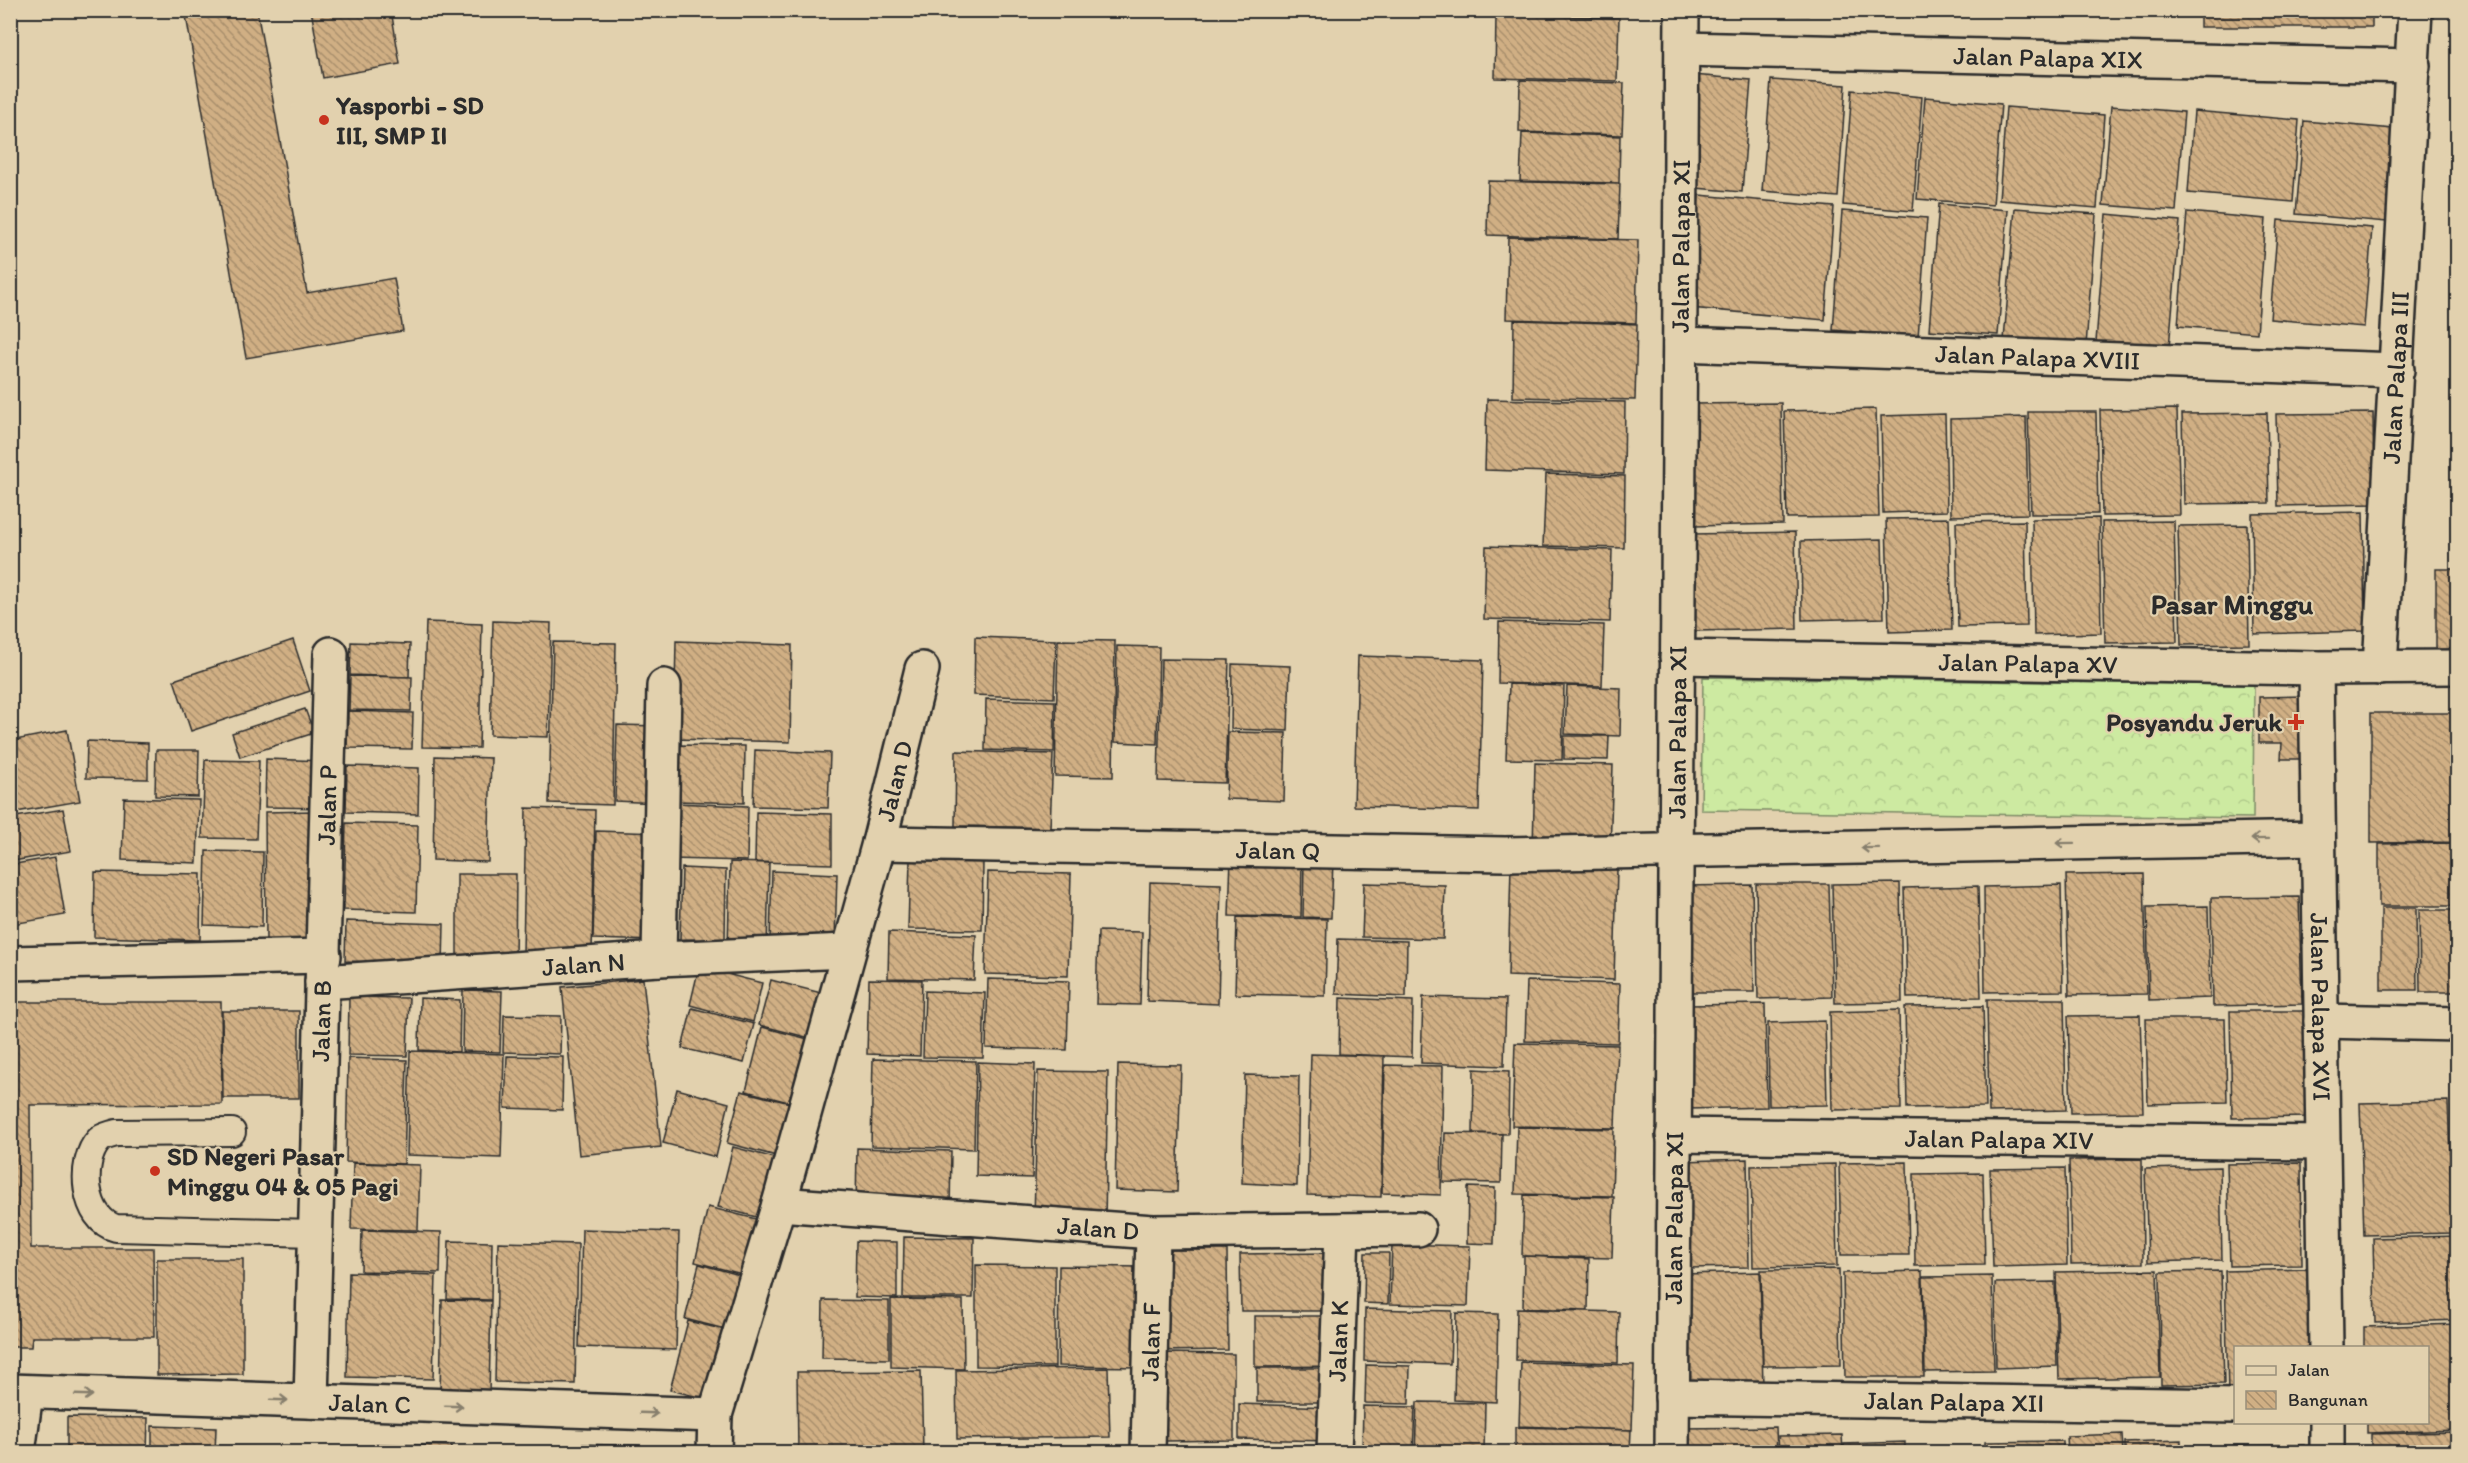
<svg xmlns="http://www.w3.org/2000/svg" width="2468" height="1463" viewBox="0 0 2468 1463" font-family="Itim,sans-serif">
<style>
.forest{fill:url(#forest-crowns);stroke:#7c8a66;stroke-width:1.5}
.building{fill:url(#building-back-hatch);stroke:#2b2b2b;stroke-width:1.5}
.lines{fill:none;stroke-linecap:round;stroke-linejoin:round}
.lane-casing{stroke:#2b2b2b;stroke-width:30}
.street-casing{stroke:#2b2b2b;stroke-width:38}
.lane{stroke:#e2d1ae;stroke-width:26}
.street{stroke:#e2d1ae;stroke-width:33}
.oneway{stroke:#867e6c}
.poi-dot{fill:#c8321e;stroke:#e2d1ae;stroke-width:2}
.labels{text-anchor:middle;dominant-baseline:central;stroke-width:4.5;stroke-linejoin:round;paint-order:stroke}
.street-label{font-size:26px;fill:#2b2b2b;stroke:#e2d1ae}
.poi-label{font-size:26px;font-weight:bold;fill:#2b2b2b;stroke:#e2d1ae;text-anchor:start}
.quarter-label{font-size:28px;font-weight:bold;fill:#2b2b2b;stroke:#e2d1ae}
</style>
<defs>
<pattern id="forest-crowns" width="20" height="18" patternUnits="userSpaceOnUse" patternTransform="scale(1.5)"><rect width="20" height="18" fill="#cdeaa1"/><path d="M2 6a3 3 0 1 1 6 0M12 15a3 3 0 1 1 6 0" fill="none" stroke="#b0c98b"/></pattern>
<pattern id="building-back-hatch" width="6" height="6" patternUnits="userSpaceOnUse" patternTransform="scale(1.5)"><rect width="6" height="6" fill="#d0af84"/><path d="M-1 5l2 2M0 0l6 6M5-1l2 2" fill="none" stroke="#a98f6c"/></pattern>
</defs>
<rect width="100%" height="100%" fill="#e2d1ae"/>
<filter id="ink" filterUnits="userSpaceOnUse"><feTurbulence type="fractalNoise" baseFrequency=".0167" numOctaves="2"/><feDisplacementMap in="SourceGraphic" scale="12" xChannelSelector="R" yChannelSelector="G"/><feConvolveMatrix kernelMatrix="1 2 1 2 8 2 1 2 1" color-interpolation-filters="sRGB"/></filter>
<g filter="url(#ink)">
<path class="forest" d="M1703 677 2254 685 2253 818 1701 810Z"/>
<g class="building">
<path d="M185 10H257L307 293 394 278 403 331 246 358Z"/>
<path d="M311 10H391L400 64 323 78Z"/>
<path d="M1492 10H1609V17L1492 14Z"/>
<path d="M1733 10H1808V15L1733 14Z"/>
<rect x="2200" y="10" width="172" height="17"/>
<path d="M1496 15 1619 18 1617 81 1495 78Z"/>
<path d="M1693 75 1751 80 1742 192 1684 187Z"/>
<path d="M1520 80 1624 83 1622 135 1519 132Z"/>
<path d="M1771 80 1846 85 1838 197 1762 191Z"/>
<path d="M1852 90 1922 97 1913 211 1843 205Z"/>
<path d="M1925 97 2001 104 1993 205 1917 199Z"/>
<path d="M2111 106 2184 112 2176 211 2103 205Z"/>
<path d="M2006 107 2104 115 2097 208 1999 200Z"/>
<path d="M2194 111 2299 120 2293 202 2188 193Z"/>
<path d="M2304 121 2394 129 2387 222 2296 214Z"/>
<path d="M1522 133 1620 136 1619 183 1520 181Z"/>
<path d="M1488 181 1620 184 1618 239 1487 235Z"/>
<path d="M1699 195 1834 207 1825 320 1690 308Z"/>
<path d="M1939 204 2008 210 1998 335 1929 330Z"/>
<path d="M2015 208 2096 214 2086 346 2004 340Z"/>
<path d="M1842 211 1927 218 1918 337 1833 330Z"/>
<path d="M2187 212 2266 219 2257 333 2178 326Z"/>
<path d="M2106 214 2180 221 2169 348 2096 342Z"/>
<path d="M2278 220 2372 228 2364 327 2270 319Z"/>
<path d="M1508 237 1638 240 1636 323 1506 319Z"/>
<path d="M1514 320 1637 324 1635 400 1513 397Z"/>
<path d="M1487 399 1625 402 1624 474 1485 470Z"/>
<path d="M1781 403 1783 524 1695 526 1692 404Z"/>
<path d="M1876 409 1879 517 1787 518 1784 411Z"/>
<path d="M2177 409 2180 515 2102 516 2100 410Z"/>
<path d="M2028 412H2096L2098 514H2031Z"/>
<path d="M2267 413 2269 503 2184 504 2182 414Z"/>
<path d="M2373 413 2374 504 2278 506 2276 414Z"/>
<path d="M1945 414 1947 511 1883 513 1881 416Z"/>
<path d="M2026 417 2028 514 1951 516 1950 419Z"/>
<path d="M1546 474 1625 476 1624 548 1543 546Z"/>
<path d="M2363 512 2365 631 2254 634 2252 514Z"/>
<path d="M1949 518 1952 630 1889 632 1886 519Z"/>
<path d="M2099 518 2101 633 2034 635 2032 519Z"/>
<path d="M2025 521 2027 626 1958 627 1956 522Z"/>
<path d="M2174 521 2177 642 2105 643 2102 522Z"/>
<path d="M2247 525 2249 644 2181 645 2178 526Z"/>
<path d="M1795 532 1797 629 1695 631 1693 534Z"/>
<path d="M1882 539 1884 618 1802 620 1801 541Z"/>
<path d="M1486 546 1612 550 1610 622 1484 619Z"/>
<rect x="2436" y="569" width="22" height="92"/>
<path d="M493 621 551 623 548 737 490 735Z"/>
<path d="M426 622 482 624 479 748 422 747Z"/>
<path d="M1499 622 1604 625 1602 686 1498 683Z"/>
<path d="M975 637 1056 640 1054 698 974 695Z"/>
<path d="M293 640 310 691 191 731 174 680Z"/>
<path d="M1058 640 1115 641 1113 777 1055 776Z"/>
<path d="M676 641 792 645 790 742 674 739Z"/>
<path d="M351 642 410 644 409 677 350 675Z"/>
<path d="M553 642 616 643 613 805 549 803Z"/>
<path d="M1117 646 1159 647 1157 744 1115 742Z"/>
<path d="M1358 656 1483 660 1479 810 1354 806Z"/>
<path d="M1161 659 1229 660 1225 783 1158 781Z"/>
<path d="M1232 664 1290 666 1288 731 1231 729Z"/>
<path d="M350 676 412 677 411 711 349 710Z"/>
<path d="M1509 684 1564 686 1562 760 1506 759Z"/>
<path d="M1567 686 1621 688 1620 736 1565 734Z"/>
<path d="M2307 696V759H2281L2282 743H2259V697Z"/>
<path d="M986 699 1055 701 1054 752 985 750Z"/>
<path d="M305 709 314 733 240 757 232 733Z"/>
<path d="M348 711 413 713 412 749 347 748Z"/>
<path d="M2371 713H2455V842L2371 843Z"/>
<path d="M617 725 660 726 659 803 615 801Z"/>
<path d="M67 730 80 801 10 813V741Z"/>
<path d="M1228 732 1286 733 1284 801 1226 799Z"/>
<path d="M1564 736H1609L1608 760 1564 759Z"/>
<path d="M87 741 148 743V779L86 778Z"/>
<path d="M678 745 745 746 744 803 676 801Z"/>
<path d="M156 750H199L198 797 155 796Z"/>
<path d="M755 750 830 753 828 808 753 806Z"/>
<path d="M956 751 1053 754 1050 828 955 826Z"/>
<path d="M435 756 491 758 488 862 433 860Z"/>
<path d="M266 759 325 761V808L265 807Z"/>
<path d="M205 760 259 761 256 839 202 838Z"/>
<path d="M1535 763 1613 765 1610 850 1533 849Z"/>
<path d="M347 766 419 768 418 814 346 812Z"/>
<path d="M124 798 199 800 197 863 122 860Z"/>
<path d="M673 803 748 806 747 861 672 859Z"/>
<path d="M526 808 595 810 592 953 523 951Z"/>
<path d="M63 809 71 851 13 861 10 818Z"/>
<path d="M315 811 317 940 266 941 265 812Z"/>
<path d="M756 812 832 814V864L755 862Z"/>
<path d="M346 823 418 825 416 912 344 910Z"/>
<path d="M596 831 659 833 657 941 593 939Z"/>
<path d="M2458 843V906H2379V844Z"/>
<path d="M206 851 263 852 262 927 204 925Z"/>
<path d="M55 857 65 915 13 924 10 908V865Z"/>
<path d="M1231 857 1302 859 1301 917 1229 916Z"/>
<path d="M1304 859 1333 860 1331 918 1303 917Z"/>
<path d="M910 860 983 861 982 930 908 929Z"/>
<path d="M730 862 769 863 767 950 728 948Z"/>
<path d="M1511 866 1617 869 1614 980 1508 976Z"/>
<path d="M682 868 726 870 725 940 680 939Z"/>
<path d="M772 871 837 874 835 941 770 940Z"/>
<path d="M95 872 201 874 200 940 94 937Z"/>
<path d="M988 872 1071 874 1068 976 985 974Z"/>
<path d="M457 874H516L515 964H457Z"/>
<path d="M2144 874 2147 994 2069 995 2066 875Z"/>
<path d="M1150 882 1221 884 1218 1004 1147 1001Z"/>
<path d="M1364 883 1445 885 1443 939 1362 937Z"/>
<path d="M1900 883 1902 1002 1835 1003 1832 884Z"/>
<path d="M1756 884H1829L1832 997 1758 999Z"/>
<path d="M1752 885 1754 992H1684L1682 886Z"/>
<path d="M2061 885 2063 991 1985 992 1984 887Z"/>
<path d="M1978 886 1981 997 1907 998 1904 888Z"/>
<path d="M2299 897 2302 1004 2213 1006 2211 898Z"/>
<path d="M2208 906 2210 998 2149 1000 2147 907Z"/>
<path d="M2381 908H2416L2417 990H2381Z"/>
<path d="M2419 910H2458V992H2420Z"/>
<path d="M1237 917 1327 919 1325 996 1235 994Z"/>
<path d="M346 921 444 924 443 965 345 961Z"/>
<path d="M1098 931 1142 932 1140 1005 1096 1004Z"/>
<path d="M889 932 976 935 974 980 888 978Z"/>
<path d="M1338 939 1407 941 1406 997 1336 994Z"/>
<path d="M699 967 762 983 753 1022 690 1005Z"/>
<path d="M643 979 661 1147 579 1155 562 987Z"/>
<path d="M869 979 922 980 920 1056 867 1054Z"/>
<path d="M988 979 1069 981 1067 1050 986 1048Z"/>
<path d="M771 980 825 994 814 1039 759 1025Z"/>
<path d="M1527 981 1620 984 1618 1043 1525 1041Z"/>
<path d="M463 990 502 991 500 1052 462 1051Z"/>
<path d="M925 991 985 993 983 1058 923 1057Z"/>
<path d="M349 997 409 998 407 1056 348 1055Z"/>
<path d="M1423 997 1506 999 1504 1066 1421 1063Z"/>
<path d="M420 998 460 1000 459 1052 419 1050Z"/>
<path d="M1340 998 1413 1001 1412 1057 1339 1054Z"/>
<path d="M1987 999H2064L2066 1110 1989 1112Z"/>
<path d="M10 1002H221L222 1104 30 1105 31 1248H153L154 1337H32L31 1347H10Z"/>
<path d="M1765 1004 1767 1107 1689 1109 1686 1005Z"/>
<path d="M1983 1006 1986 1107 1907 1108 1905 1007Z"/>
<path d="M692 1008 754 1024 744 1063 682 1048Z"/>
<path d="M1899 1010 1901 1109 1832 1110 1830 1012Z"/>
<path d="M222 1011H299V1098H223Z"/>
<path d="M2230 1011H2307L2309 1117 2232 1118Z"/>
<path d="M504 1015 561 1016 560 1054 503 1052Z"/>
<path d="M2140 1015 2143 1112 2071 1113 2068 1016Z"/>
<path d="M2146 1019H2225L2227 1102 2148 1104Z"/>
<path d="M1825 1021 1827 1105 1769 1106 1768 1023Z"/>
<path d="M762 1027 812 1040 796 1104 746 1091Z"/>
<path d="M1515 1043 1618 1045 1615 1128 1512 1126Z"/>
<path d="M410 1051 504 1054 501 1158 407 1155Z"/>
<path d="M1311 1054 1384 1056 1381 1197 1307 1195Z"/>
<path d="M507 1056 563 1057 562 1110 505 1108Z"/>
<path d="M348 1058 407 1060 404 1164 346 1162Z"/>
<path d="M873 1059 976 1061 974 1149 871 1146Z"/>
<path d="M978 1062 1035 1064 1032 1178 976 1176Z"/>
<path d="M1118 1064 1181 1065 1177 1192 1115 1190Z"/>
<path d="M1385 1065 1443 1066 1441 1195 1382 1193Z"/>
<path d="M1474 1069 1509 1071 1508 1134 1473 1133Z"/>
<path d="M1038 1071 1108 1072 1105 1219 1034 1218Z"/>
<path d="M1245 1075 1299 1076 1297 1186 1242 1183Z"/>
<path d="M677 1089 729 1103 716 1157 663 1143Z"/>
<path d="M741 1091 794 1104 780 1157 727 1143Z"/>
<path d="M2448 1101 2453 1233 2364 1235 2360 1103Z"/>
<path d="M2452 1107H2458V1230H2455Z"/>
<path d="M1517 1127 1614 1129 1612 1196 1515 1194Z"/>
<path d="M1445 1133 1502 1134 1501 1183 1443 1182Z"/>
<path d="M733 1147 782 1160 768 1220 718 1207Z"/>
<path d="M857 1148 951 1151 950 1210 856 1208Z"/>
<path d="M1747 1159 1749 1267 1686 1268 1684 1161Z"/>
<path d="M2142 1159 2143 1263 2071 1264 2069 1160Z"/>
<path d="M1907 1162 1909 1255H1841L1839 1163Z"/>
<path d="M353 1163 420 1165 418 1230 351 1229Z"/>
<path d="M2301 1163 2302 1265 2230 1266 2227 1164Z"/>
<path d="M1835 1164 1837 1266 1753 1267 1751 1166Z"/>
<path d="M2220 1167 2222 1260 2148 1262 2145 1169Z"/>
<path d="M2065 1168 2067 1265 1993 1267 1990 1169Z"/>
<path d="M1983 1173 1985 1265 1915 1266 1914 1174Z"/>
<path d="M1468 1187 1495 1188 1494 1244 1467 1243Z"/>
<path d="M1524 1195 1614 1197 1612 1258 1522 1256Z"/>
<path d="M708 1207 768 1222 754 1277 695 1262Z"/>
<path d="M582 1229 679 1232 676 1350 579 1347Z"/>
<path d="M362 1230 441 1232 440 1273 361 1271Z"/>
<path d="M2458 1236V1320L2375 1323 2373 1238Z"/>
<path d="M904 1237 974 1238 973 1298H903Z"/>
<path d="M449 1241 492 1242 491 1300 447 1299Z"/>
<path d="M856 1241 897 1242V1298L855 1297Z"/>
<path d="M498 1242 578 1244 575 1384 495 1382Z"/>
<path d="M1392 1244 1470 1246 1468 1306 1390 1304Z"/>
<path d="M1155 1250H1227L1228 1350 1156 1351Z"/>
<path d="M1333 1253V1311H1241L1240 1254Z"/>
<path d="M1365 1253H1389L1388 1304 1364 1303Z"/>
<path d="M1524 1256 1589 1259 1588 1310 1523 1308Z"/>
<path d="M157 1259H243V1374L157 1375Z"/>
<path d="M699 1264 751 1278 737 1332 685 1319Z"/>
<path d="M976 1265 1055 1266V1367L976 1366Z"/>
<path d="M1059 1266 1144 1267 1143 1367 1058 1366Z"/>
<path d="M1839 1269 1841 1365 1763 1366 1761 1270Z"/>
<path d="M2310 1269 2311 1348H2236V1395H2228L2225 1271Z"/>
<path d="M2157 1270 2160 1377 2059 1379 2056 1272Z"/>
<path d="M1922 1271 1924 1377H1845L1843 1273Z"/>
<path d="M2221 1271 2224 1384 2161 1385 2160 1272Z"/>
<path d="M349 1272 436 1275 433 1379 347 1377Z"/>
<path d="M1760 1272 1763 1386 1685 1387 1683 1274Z"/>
<path d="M1992 1276 1994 1371 1925 1372 1923 1277Z"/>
<path d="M2055 1282 2057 1366 1996 1368 1995 1283Z"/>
<path d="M891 1299 963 1300 964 1369 891 1367Z"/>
<path d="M442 1300 491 1301 489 1395 440 1393Z"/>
<path d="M823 1300 889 1301V1359L822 1358Z"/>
<path d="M1365 1309 1452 1311 1450 1364 1364 1361Z"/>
<path d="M1517 1309 1619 1312 1618 1363 1516 1360Z"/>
<path d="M1456 1313 1498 1314 1496 1402 1454 1400Z"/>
<path d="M1255 1316H1333V1366L1255 1367Z"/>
<path d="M688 1321 729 1331 711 1400 670 1390Z"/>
<path d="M2458 1324V1430L2367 1433V1422H2428V1348H2364V1327Z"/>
<path d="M1164 1353 1234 1354V1440L1165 1441Z"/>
<path d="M1521 1362 1634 1365 1632 1430 1519 1426Z"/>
<path d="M1366 1365 1410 1366 1409 1404 1365 1403Z"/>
<path d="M1108 1368 1110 1437 957 1439 956 1370Z"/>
<rect x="1257" y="1368" width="73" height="34"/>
<path d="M921 1371 923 1452H798L797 1372Z"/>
<path d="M1417 1402 1485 1403 1484 1452H1415Z"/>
<path d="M1239 1404 1331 1407 1329 1441 1239 1439Z"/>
<path d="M1363 1406 1415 1407 1413 1452H1362Z"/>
<path d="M67 1417 148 1418 147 1452H67Z"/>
<path d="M152 1426 216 1428 215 1452H152Z"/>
<path d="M1515 1427 1631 1430 1630 1452H1515Z"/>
<path d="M1776 1427 1777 1452H1682L1681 1428Z"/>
<path d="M2458 1432V1452H2371V1434Z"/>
<path d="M2122 1434 2123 1452H2068L2067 1436Z"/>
<path d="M1842 1435 1843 1452H1779L1778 1436Z"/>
<path d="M2181 1440V1452H2125V1442Z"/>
<path d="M2063 1441V1452H1985V1442Z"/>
<path d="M1905 1442V1452H1844V1444Z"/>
<path d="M376 1444 452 1446V1452H376Z"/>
<path d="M575 1444 692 1447 691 1452H574Z"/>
<path d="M2305 1445V1452H2184V1446Z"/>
<path d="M217 1446 265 1448 264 1452H216Z"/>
</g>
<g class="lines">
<g class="lane-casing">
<path id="lane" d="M232 1132 116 1133C110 1135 103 1136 99 1140 78 1162 84 1220 116 1228L315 1233"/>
</g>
<g class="street-casing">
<g id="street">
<path id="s1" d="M1682 49 2413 66"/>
<path id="s2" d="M1680 344 2397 370"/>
<path id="s3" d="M1677 657 2316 668 2458 667"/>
<path id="s4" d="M2316 668 2326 1348"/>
<path id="s5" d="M2380 668 2415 10"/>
<path id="s6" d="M879 843 1505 854 2318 838"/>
<path d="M659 959 664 686"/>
<path d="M10 963 324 956"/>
<path id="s7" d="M322 982 659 959 847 951"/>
<path d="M2321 1021 2458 1024"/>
<path id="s8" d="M1673 1135 2323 1143"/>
<path id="s9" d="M779 1204 1153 1232 1418 1229"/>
<path id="s10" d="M10 1391 715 1415"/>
<path id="s11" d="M1672 1397 2236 1406"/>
<path id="s12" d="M311 1401 331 654"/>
<path d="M2327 1422V1452"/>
<path d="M18 1452 26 1393"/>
<path id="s13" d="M714 1452 715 1415 779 1204 879 843 922 669"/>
<path id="s14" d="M1148 1452 1153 1232"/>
<path id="s15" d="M1334 1452 1342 1230"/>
<path id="s16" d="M1672 1452 1682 10"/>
</g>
</g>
<use href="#lane" class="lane"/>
<use href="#street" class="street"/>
</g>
<defs><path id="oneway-shaft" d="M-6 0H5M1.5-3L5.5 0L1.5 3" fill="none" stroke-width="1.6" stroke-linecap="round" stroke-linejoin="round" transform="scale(1.5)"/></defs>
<g class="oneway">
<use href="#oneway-shaft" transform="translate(2260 839) rotate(179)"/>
<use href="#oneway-shaft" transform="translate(2065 843) rotate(179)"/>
<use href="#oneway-shaft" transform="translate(1870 848) rotate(179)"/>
<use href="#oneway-shaft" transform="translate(84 1395) rotate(2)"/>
<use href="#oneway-shaft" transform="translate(279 1400) rotate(2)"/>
<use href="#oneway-shaft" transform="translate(454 1406) rotate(2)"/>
<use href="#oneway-shaft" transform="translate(649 1413) rotate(2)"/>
</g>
</g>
<g class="poi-dot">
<circle cx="324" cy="120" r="6"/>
<path d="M2293 713h6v6h6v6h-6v6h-6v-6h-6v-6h6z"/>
<circle cx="155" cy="1171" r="6"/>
</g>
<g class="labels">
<g class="street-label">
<text stroke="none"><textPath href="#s1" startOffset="366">Jalan Palapa XIX</textPath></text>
<text stroke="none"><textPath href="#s16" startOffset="1206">Jalan Palapa XI</textPath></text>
<text stroke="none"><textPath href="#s2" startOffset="358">Jalan Palapa XVIII</textPath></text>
<text stroke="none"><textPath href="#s5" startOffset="291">Jalan Palapa III</textPath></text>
<text stroke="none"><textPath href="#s3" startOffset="351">Jalan Palapa XV</textPath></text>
<text stroke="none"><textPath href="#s16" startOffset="720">Jalan Palapa XI</textPath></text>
<text stroke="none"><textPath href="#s13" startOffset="696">Jalan D</textPath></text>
<text stroke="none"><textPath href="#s12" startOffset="596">Jalan P</textPath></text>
<text stroke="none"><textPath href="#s6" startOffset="399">Jalan Q</textPath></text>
<text stroke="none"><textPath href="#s7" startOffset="262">Jalan N</textPath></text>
<text stroke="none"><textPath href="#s4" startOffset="339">Jalan Palapa XVI</textPath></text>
<text stroke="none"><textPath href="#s12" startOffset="380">Jalan B</textPath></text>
<text stroke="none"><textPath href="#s8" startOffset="326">Jalan Palapa XIV</textPath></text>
<text stroke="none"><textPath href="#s16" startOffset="234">Jalan Palapa XI</textPath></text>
<text stroke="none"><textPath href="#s9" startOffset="320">Jalan D</textPath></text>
<text stroke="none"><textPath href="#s15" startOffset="111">Jalan K</textPath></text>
<text stroke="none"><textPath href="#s14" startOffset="110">Jalan F</textPath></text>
<text stroke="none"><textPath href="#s11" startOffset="282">Jalan Palapa XII</textPath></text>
<text stroke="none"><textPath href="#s10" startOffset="360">Jalan C</textPath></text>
</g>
<g class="poi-label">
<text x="336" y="105">Yasporbi - SD<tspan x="336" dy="30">III, SMP II</tspan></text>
<text x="2282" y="722" text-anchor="end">Posyandu Jeruk</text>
<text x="167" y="1156">SD Negeri Pasar<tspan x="167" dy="30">Minggu 04 &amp; 05 Pagi</tspan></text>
</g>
<g class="quarter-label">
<text x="2232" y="604">Pasar Minggu</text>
</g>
</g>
<rect width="2468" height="1463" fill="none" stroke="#e2d1ae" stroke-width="36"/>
<rect x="18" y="18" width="2432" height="1427" fill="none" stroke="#2b2b2b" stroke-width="2" filter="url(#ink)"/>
<rect x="2234" y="1346" width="195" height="78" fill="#e2d1ae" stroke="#998f7a" stroke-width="1.5"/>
<rect x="2246" y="1366" width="30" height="9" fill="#e2d1ae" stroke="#998f7a" stroke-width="1.5"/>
<text x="2288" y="1376" font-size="18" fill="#2b2b2b">Jalan</text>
<rect x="2246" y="1391" width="30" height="18" fill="url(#building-back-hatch)" stroke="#998f7a" stroke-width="1.5"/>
<text x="2288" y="1406" font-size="18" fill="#2b2b2b">Bangunan</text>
</svg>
